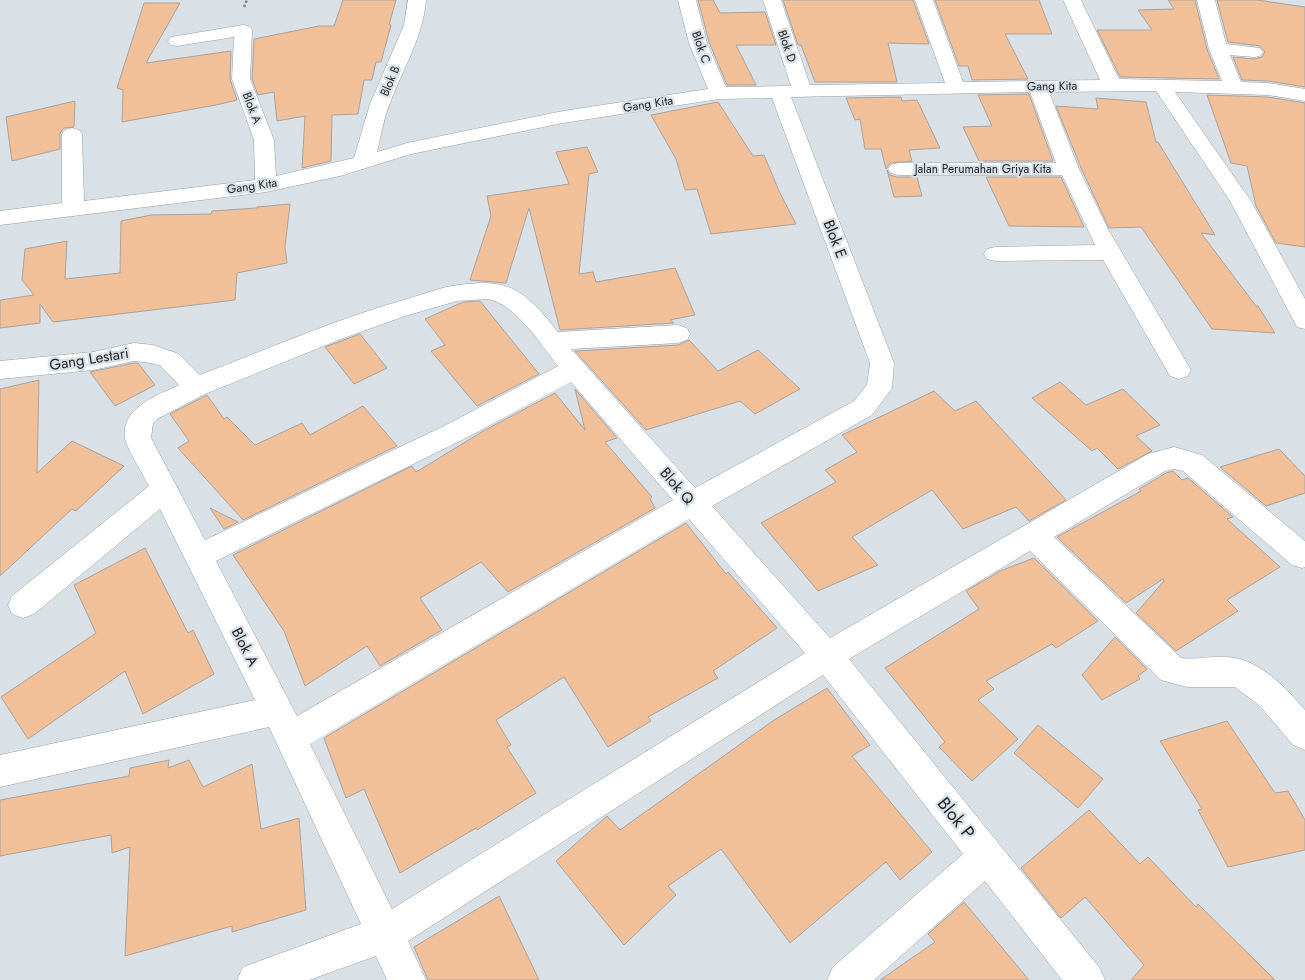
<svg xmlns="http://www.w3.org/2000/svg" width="1305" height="980" viewBox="0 0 1305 980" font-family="Jost,sans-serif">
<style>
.building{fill:#f1bf98;stroke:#a9a39e}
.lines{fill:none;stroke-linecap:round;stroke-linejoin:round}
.minor-casing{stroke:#989fa4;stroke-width:1}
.path{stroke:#808588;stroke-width:2.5;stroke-dasharray:2.5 2;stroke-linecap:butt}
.minor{fill:#fff;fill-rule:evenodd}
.labels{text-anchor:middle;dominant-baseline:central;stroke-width:4.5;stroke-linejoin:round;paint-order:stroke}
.far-street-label{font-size:12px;fill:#212426;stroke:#dae1e6}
.street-label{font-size:15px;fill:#212426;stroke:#dae1e6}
.near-street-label{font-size:18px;fill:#212426;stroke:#dae1e6}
</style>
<rect width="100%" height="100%" fill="#dae1e6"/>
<g class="building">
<path d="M343 0H396L389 25H391L381 62H376L372 80H364L358 114 332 115 331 161 302 168 305 116 277 121 274 92 258 95 252 79 254 39 319 26H334Z"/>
<path d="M698 0H713L720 13 765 12 776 45H736L756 85H727L709 42Z"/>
<path d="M783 0H913L929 44 888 43 897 82H815L801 45H798Z"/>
<path d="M935 0H1039L1052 34H1005L1028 79 972 80 968 66H959Z"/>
<path d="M1168 0H1195L1207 49 1219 79 1120 77 1097 30H1152L1138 10 1174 9Z"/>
<path d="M1217 0H1257L1305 7V87L1268 81 1242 80 1233 57 1254 59 1262 57 1265 52 1260 46 1228 42Z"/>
<path d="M144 3H180L146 63 231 51 230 79 237 100 216 105 122 122 123 90 117 88Z"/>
<path d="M1029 94 1053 161H979L963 127 992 126 978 95Z"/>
<path d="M1207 95 1268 97 1305 103V247L1276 243 1256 206 1247 166 1231 163Z"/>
<path d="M901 97 902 101 917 100 940 148 909 150 912 161 890 163 886 169 881 149H865L860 119 855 120 846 98Z"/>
<path d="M1096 98 1146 102 1156 142H1158L1215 235 1201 233 1256 306H1258L1275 333 1212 329 1141 227 1109 228 1081 168 1056 106 1098 109Z"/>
<path d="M75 101 74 127 64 128 60 133V149L12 161 6 117Z"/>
<path d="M718 102 753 156 764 155 779 191 796 224 711 234 697 189 685 190 676 159 651 115Z"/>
<path d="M587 147 598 172 589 174 579 274 593 272 596 282 675 268 695 315 670 320 674 323 560 330 529 208 506 283 470 280 491 216 487 196 569 184 556 152Z"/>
<path d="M887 170 890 175 897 177H917L922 196 894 197Z"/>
<path d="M986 177H1061L1084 227 1009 226Z"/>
<path d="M290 204 285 247 287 263 237 273 235 300 53 322 40 304V323L0 328V300L34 295 22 280 25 249 67 241 65 279 120 273 121 221 151 215 211 214 212 211 257 208V207Z"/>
<path d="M480 301 539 374 477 406 431 351 445 345 425 319 463 302Z"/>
<path d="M360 334 387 368 354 384 325 347Z"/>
<path d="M689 340 718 371 758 350 800 389 755 414 740 401 646 430 575 351 678 345Z"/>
<path d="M134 363H138L155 385 115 406 90 372Z"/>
<path d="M39 380 37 473 72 441 124 466 76 511 72 509 0 576V389Z"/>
<path d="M1060 382 1086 405 1123 389 1160 425 1136 436 1152 451 1118 469 1097 448 1092 451 1032 398Z"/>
<path d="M575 389 617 438 605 442 652 497 650 499 655 508 508 592 481 562 420 598 442 630 380 666 367 646 305 686 284 631 233 555 412 466 416 472 485 430 555 393 585 430Z"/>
<path d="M934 391 955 411 976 401 1066 500 1029 521 1016 507 963 529 932 490 852 537 878 565 818 591 761 523 836 482 825 470 857 452 842 435Z"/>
<path d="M207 395 224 419 227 417 255 445 302 423 310 435 363 406 397 446 243 520 178 448 189 441 170 414Z"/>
<path d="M1279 449 1305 476V493L1266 506 1220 467Z"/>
<path d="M1173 471 1182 480 1188 478 1233 517 1227 519 1280 567 1227 600 1238 611 1176 651 1136 613 1164 581 1163 579 1126 603 1057 537 1141 491 1139 489 1166 473Z"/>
<path d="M210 508 238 522 224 529Z"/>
<path d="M686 523 726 574 728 572 777 628 713 671 718 678 648 717 651 721 608 747 564 677 496 720 511 745 507 747 536 793 477 830 476 828 400 873 364 789 346 798 324 738Z"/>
<path d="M145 548 188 633 193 630 214 674 143 714 125 671 28 739 1 697 96 633 74 585Z"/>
<path d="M1034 558 1098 621 1056 648 1052 644 986 681 994 689 978 700 1018 739 972 781 939 747 945 742 885 668 979 609 966 591 1000 571Z"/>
<path d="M1115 637 1147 669 1138 676 1140 679 1102 700 1082 675Z"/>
<path d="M827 688 870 745 852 756 932 852 900 880 886 862 790 943 721 849 668 886 676 895 624 945 556 861 607 816 620 830 774 720Z"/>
<path d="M1227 721 1275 793 1288 791 1305 820V850L1228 867 1198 810 1202 809 1160 741Z"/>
<path d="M1038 725 1103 779 1078 808 1014 753Z"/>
<path d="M169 760 168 768 189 760 203 787 252 764 261 829 299 818 306 910 232 932V926L125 956 130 847 112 853 111 835 0 856V800L129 776 130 768Z"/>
<path d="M1089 810 1140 864 1148 857 1196 907 1198 904 1275 980H1131L1144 965 1085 897 1061 918 1021 868Z"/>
<path d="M499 896 539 980H428L414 947Z"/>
<path d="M964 902 1029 980H880L935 942 928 934Z"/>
</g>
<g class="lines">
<g class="minor-casing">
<path id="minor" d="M408 0H426C423 37 403 69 390 103 384 118 381 135 377 152L407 143 563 111 708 89 689 43 678 0H696L707 43 726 87 791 86 763 0H781L810 85 945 83 915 0H933L963 82 1100 80 1063 0H1081L1119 79 1222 81 1209 49 1197 0H1215L1226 44 1260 48 1263 52 1260 56 1254 57 1230 55 1241 82 1268 83 1305 89V101L1268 95 1175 92 1251 201 1305 299V329L1297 327 1230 201 1156 91 1049 92 1079 169 1108 229 1191 370 1188 376 1179 379 1170 376 1103 260 995 261 987 259 984 254 987 249 995 247 1095 245 1062 175H898L891 173 888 169 891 165 898 163H1056L1030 92 791 97 894 363 892 388 872 415 712 506 830 638 1148 454 1174 447 1202 455 1305 541V567L1302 568 1292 565 1183 471 1174 469 1165 471 1054 537 1181 658C1197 660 1212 656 1227 657 1260 659 1285 687 1305 710V750L1293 745 1260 706 1235 687H1187L1161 680 1030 551 849 659 1099 967 1105 980H1062L985 881 874 980H827L833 967 963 854 823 675 408 941 426 980H387L376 956 309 980H237L243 967 361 924 269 727 0 787V755L255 700 160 509 34 614 23 618 12 614 8 605 12 596 149 486C144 476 126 447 125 438 121 407 157 396 179 385L161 366 151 363 134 361 93 370 0 379V361L93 352 134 343 153 345 179 354 200 375C268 349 336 319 407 299 424 294 441 287 459 285 474 283 492 281 508 287 527 293 545 316 558 332L678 325 687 328 690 334 687 340 678 343 571 349 695 488 854 401 867 385 870 363 772 98 719 99 563 123 411 154 340 176 266 192 0 225V211L62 203V134L65 130 72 128 79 130 82 134 84 201 255 180 254 140 232 79 234 37 177 46 171 45 168 41 171 37 243 25 249 26 252 30 250 79 274 140 276 176 354 158 370 104 404 25ZM487 299C515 303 541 345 558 366L446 425 205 540 151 438 153 423 157 419 205 394 341 339 405 316 457 301ZM571 382 673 500 297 716 216 561 464 439ZM689 519 805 653 392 909 310 744Z"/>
</g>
<path class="path" d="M244 7 247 0"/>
<use href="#minor" class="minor"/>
</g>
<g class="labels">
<g class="far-street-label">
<text transform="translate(787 46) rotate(71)">Blok D</text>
<text transform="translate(701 47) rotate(71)">Blok C</text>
<text transform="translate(390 81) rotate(-67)">Blok B</text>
<text transform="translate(1052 86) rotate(-1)">Gang Kita</text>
<text transform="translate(648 104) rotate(-9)">Gang Kita</text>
<text transform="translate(252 108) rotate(69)">Blok A</text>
<text x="983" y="169">Jalan Perumahan Griya Kita</text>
<text transform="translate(252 186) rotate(-8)">Gang Kita</text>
</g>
<g class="street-label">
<text transform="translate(835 239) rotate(69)">Blok E</text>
<text transform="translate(89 359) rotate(-9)">Gang Lestari</text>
<text transform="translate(677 486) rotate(49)">Blok Q</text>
<text transform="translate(245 647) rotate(63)">Blok A</text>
</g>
<g class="near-street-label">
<text transform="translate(956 818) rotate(51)">Blok P</text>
</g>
</g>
</svg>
